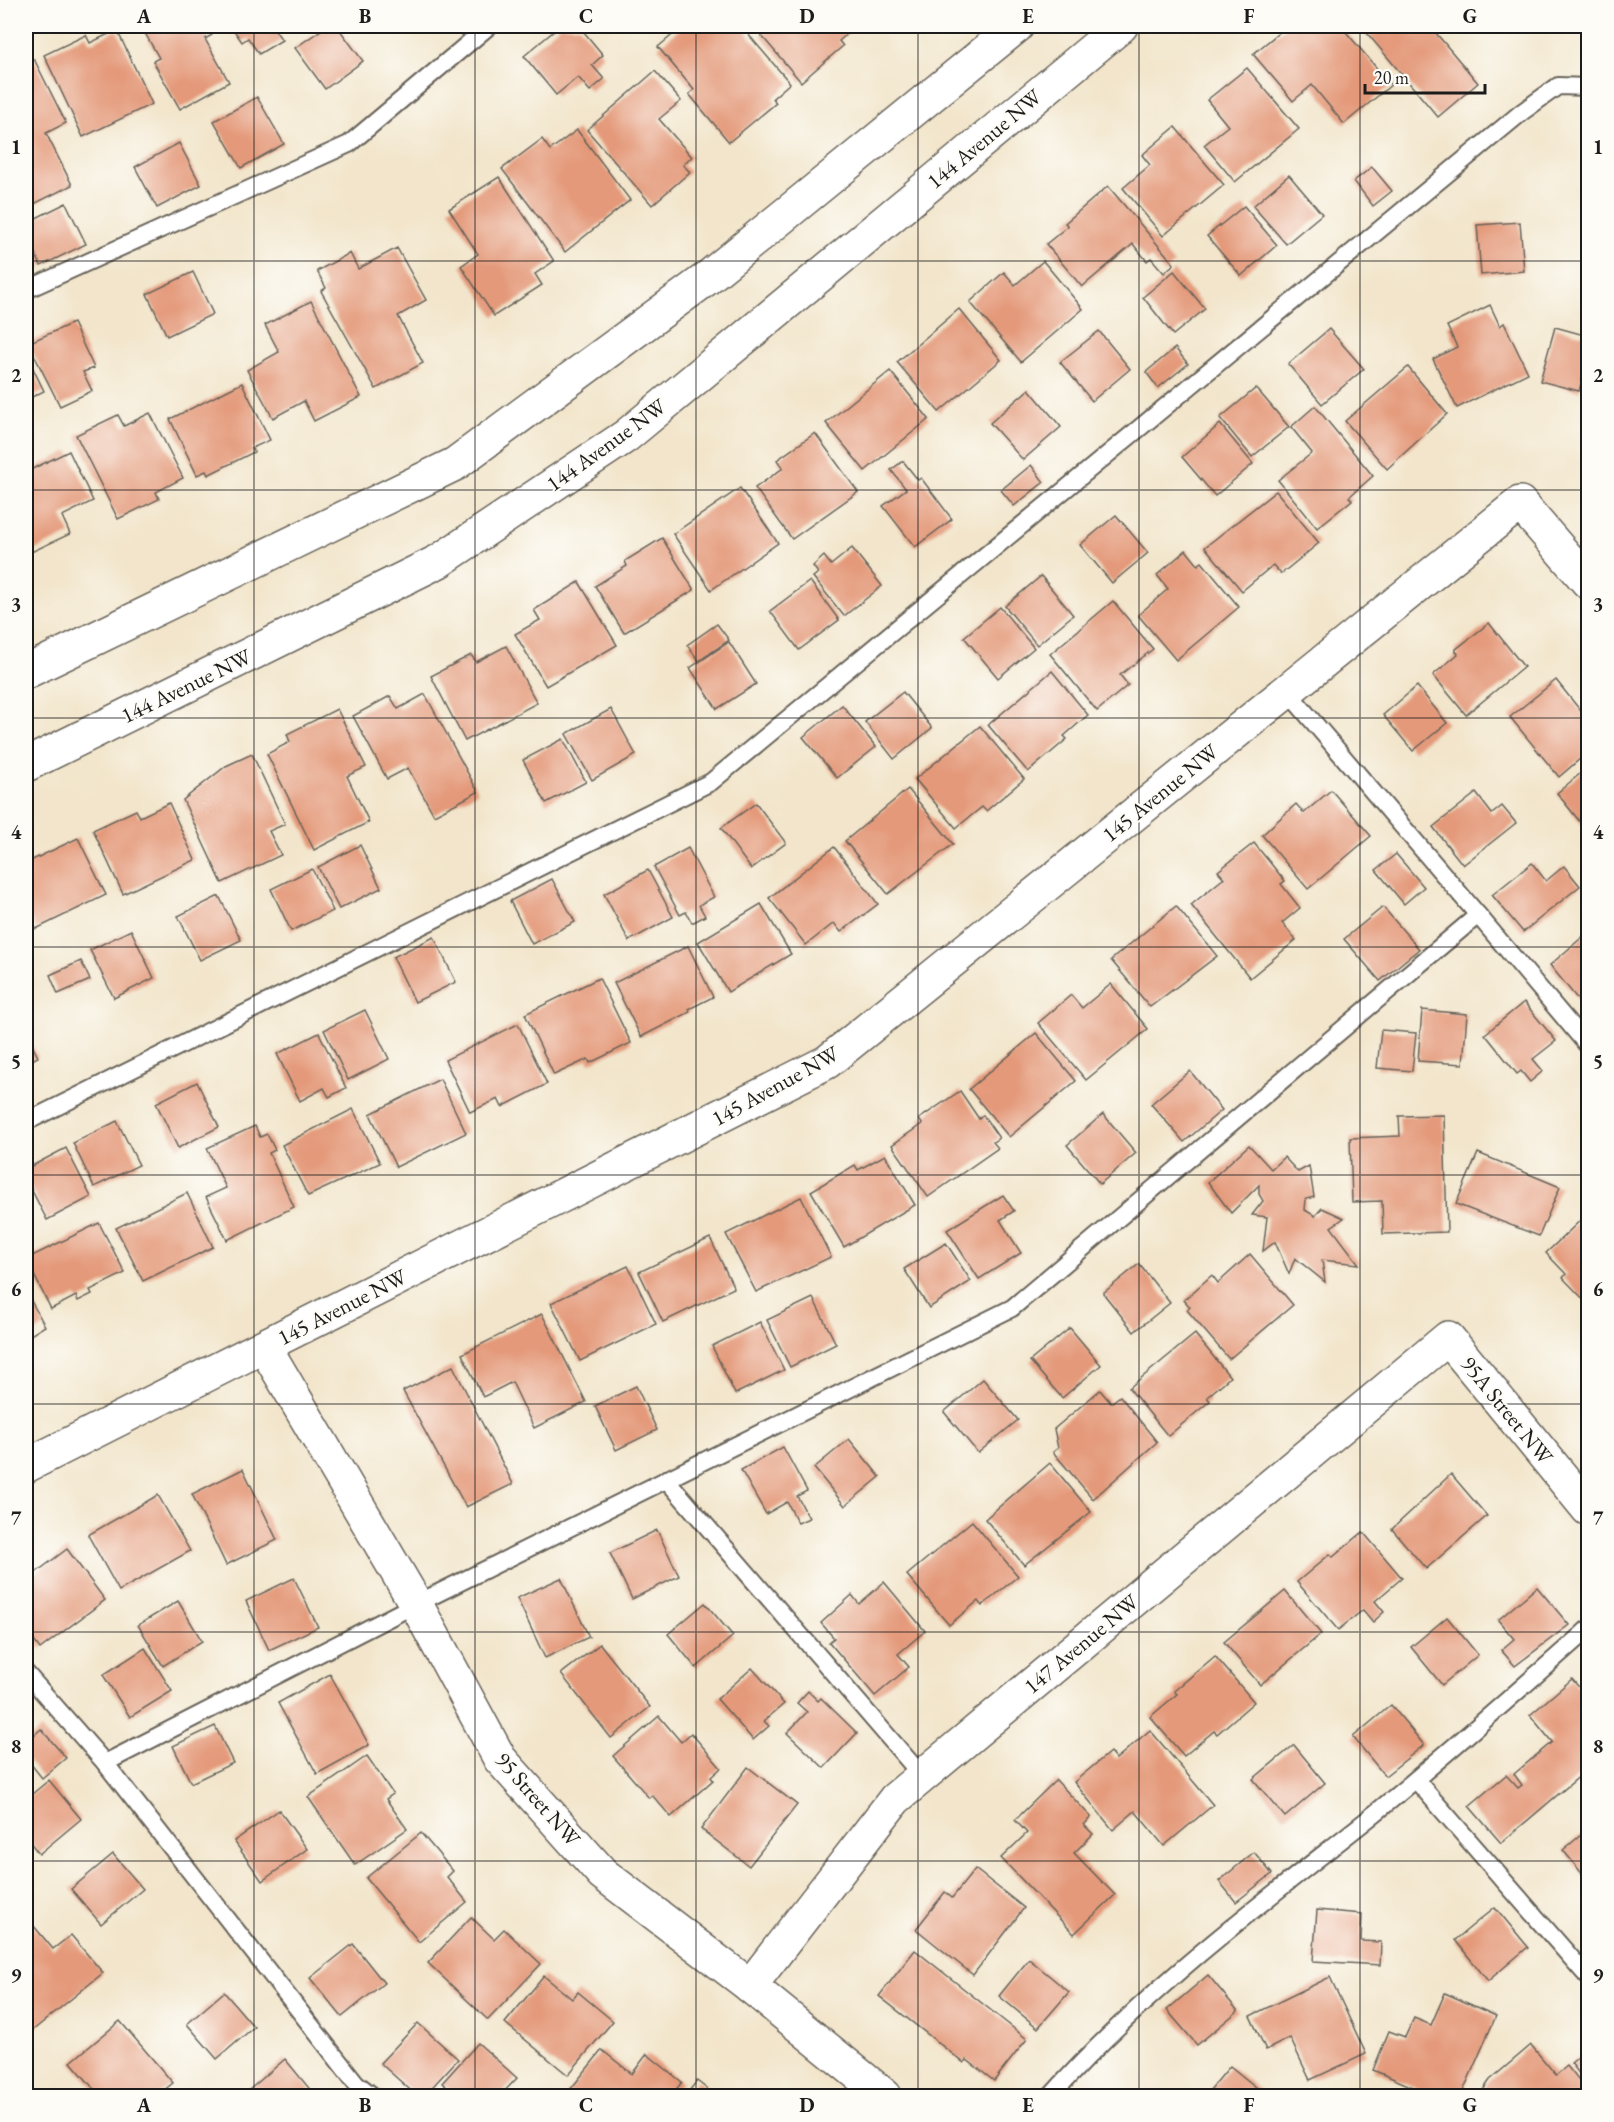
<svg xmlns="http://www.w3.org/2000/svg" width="1614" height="2122" viewBox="0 0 1614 2122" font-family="'EB Garamond',serif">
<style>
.building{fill:#e49a7a}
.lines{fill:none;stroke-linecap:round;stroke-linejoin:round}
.service-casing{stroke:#676259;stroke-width:20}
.minor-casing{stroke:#676259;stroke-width:36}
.tertiary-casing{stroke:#676259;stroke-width:36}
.service{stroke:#fff;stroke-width:16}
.minor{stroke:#fff;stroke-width:33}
.tertiary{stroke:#fff;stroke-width:33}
.grid{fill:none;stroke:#1c1c1c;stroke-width:1.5;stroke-opacity:0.55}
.labels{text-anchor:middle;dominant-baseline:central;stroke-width:4.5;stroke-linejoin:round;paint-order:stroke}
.street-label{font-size:22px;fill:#1c1c1c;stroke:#fdfcf7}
.neatline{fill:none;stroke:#1c1c1c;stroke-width:2}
.grid-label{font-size:20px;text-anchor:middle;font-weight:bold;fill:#1c1c1c}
</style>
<rect width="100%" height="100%" fill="#fdfcf7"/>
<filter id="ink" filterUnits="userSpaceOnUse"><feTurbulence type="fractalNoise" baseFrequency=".0167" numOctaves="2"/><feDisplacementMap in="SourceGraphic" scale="12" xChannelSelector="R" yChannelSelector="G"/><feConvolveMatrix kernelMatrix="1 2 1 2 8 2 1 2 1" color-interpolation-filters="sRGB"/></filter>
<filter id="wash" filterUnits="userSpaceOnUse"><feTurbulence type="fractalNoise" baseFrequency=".008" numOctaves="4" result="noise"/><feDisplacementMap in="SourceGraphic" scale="24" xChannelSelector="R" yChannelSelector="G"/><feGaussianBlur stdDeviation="1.35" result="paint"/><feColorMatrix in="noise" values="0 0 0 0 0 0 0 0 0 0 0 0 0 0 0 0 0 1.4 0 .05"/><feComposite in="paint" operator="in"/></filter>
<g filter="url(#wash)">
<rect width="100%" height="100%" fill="#f2e5cb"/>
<g id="blocks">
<g class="building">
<path d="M141 26H207L212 35 205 39 229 82 180 109 153 61 159 58Z"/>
<path d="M231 26H272L282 40 259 54 248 38 242 42Z"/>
<path d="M327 26H337L363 61 325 89 295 48Z"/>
<path d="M560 26H579L603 55 592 65 604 79 590 91 578 77 556 95 524 56Z"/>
<path d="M683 26H741L790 83 773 98 776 103 729 142 689 94 694 90 658 47Z"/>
<path d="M761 26H856L839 41 843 46 801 82 761 35 766 31Z"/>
<path d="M1287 26H1341L1391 85 1344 124 1312 85 1293 101 1253 54Z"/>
<path d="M1361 26H1430L1478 83 1438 117Z"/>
<path d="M117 30 152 104 83 137 44 55 86 35 90 43Z"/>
<path d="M34 59 66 123 46 133 72 185 26 208V64Z"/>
<path d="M1247 68 1299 129 1235 182 1204 145 1228 126 1207 100Z"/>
<path d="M655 71 681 101 659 119 692 157 683 165 690 172 652 205 587 130Z"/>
<path d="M257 97 284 144 241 168 214 121Z"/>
<path d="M1175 127 1224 185 1163 236 1123 188 1150 165 1142 155Z"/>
<path d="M577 130 630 200 565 252 502 169 542 139 550 150Z"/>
<path d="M179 143 201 185 157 208 135 167Z"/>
<path d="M1372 167 1392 191 1373 206 1354 181Z"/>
<path d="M1289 175 1322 214 1286 244 1253 206Z"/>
<path d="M499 177 554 261 535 274 542 285 494 316 461 266 478 254 449 209Z"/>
<path d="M1108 186 1174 264 1164 273 1151 258 1147 261 1133 244 1082 287 1046 244 1068 226 1065 223Z"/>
<path d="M66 203 86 244 41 266 26 233V223Z"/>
<path d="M1244 206 1277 245 1241 276 1207 236Z"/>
<path d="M1520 222 1524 271 1481 275 1477 225Z"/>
<path d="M26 246 36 268 26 273Z"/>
<path d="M397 248 426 300 398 316 423 363 376 389 321 291 326 288 317 271 350 253 358 269Z"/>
<path d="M1043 261 1083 309 1021 362 970 302 1004 272 1015 285Z"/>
<path d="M1174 271 1205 309 1173 335 1143 297Z"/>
<path d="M193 272 213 314 167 336 147 294Z"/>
<path d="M311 301 361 397 314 421 304 401 273 418 247 370 279 352 265 325Z"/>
<path d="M1490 305 1500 326 1504 323 1528 373 1457 408 1433 359 1457 347 1447 326Z"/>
<path d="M959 309 1001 360 939 412 897 362Z"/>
<path d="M73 323 94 368 83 372 92 391 60 406 28 343Z"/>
<path d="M1555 327 1588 336V374L1584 373 1579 391 1540 381Z"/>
<path d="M1329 329 1364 369 1322 404 1288 364Z"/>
<path d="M1099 331 1130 369 1092 401 1060 362Z"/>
<path d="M1175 348 1188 364 1158 388 1146 372Z"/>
<path d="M26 354 44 391 26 400Z"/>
<path d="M1408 367 1447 414 1387 469 1345 421Z"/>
<path d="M890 371 929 419 865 471 826 423Z"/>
<path d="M242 383 270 440 252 448 254 452 208 475 206 471 197 475 170 419Z"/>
<path d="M1256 388 1289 427 1252 457 1220 418Z"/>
<path d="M1029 389 1061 427 1023 460 990 423Z"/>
<path d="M1315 406 1373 476 1349 497 1352 500 1317 528 1278 480 1312 453 1291 427Z"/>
<path d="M150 413 183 478 156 492 159 499 118 519 76 435 118 415 124 426Z"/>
<path d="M1220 424 1253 464 1215 496 1182 457Z"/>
<path d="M815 433 858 492 792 539 755 488 783 468 777 460Z"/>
<path d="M69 451 93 501 62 516 70 534 29 553 26 545V472Z"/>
<path d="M903 461 918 480 921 478 952 519 915 547 883 506 906 489 891 470Z"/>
<path d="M1031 465 1044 482 1014 506 1001 490Z"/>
<path d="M740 488 778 543 711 590 673 534Z"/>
<path d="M1276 491 1319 543 1281 574 1273 565 1242 591 1205 547Z"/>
<path d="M1116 515 1148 553 1112 583 1080 545Z"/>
<path d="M662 538 694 590 624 633 595 586 627 566 625 561Z"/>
<path d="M852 548 882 586 844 616 813 577 818 573 813 566 824 556 831 565Z"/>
<path d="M1186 550 1198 565 1202 562 1239 607 1176 660 1138 615 1168 589 1157 575Z"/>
<path d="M1041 576 1073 615 1037 645 1005 606Z"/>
<path d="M810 581 839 620 799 650 770 611Z"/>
<path d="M579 582 617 645 546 686 515 634 540 620 534 610Z"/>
<path d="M1113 601 1153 649 1120 675 1128 685 1097 711 1050 654Z"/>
<path d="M1000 607 1034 648 998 678 964 637Z"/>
<path d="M1489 623 1524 667 1466 715 1433 675 1458 654 1455 650Z"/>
<path d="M717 624 729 640 699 661 687 645Z"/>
<path d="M729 642 756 684 717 709 690 668Z"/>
<path d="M506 646 537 703 465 741 431 676 471 655 476 662Z"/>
<path d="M1052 671 1088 715 1064 736 1067 739 1028 772 988 725Z"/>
<path d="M1556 680 1588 720V752L1559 777 1510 717Z"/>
<path d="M1417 686 1447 723 1413 751 1383 715Z"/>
<path d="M903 692 932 728 894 759 865 722Z"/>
<path d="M425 694 478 792 434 815 408 768 387 779 353 716 390 696 398 709Z"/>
<path d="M842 705 876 747 837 778 803 737Z"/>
<path d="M337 709 366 767 347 776 369 822 314 850 267 754 290 742 287 734Z"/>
<path d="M611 709 636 755 592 780 566 734Z"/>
<path d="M980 726 1024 779 986 811 982 807 956 828 915 779Z"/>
<path d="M563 739 586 782 546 803 523 760Z"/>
<path d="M252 754 285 824 269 831 281 855 222 883 183 800 226 766Z"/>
<path d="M1588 767V832L1557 793Z"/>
<path d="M908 789 953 844 888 894 845 841Z"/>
<path d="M1331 790 1371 836 1308 889 1262 835 1296 804 1304 813Z"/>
<path d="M1476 793 1492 814 1502 806 1516 823 1463 865 1433 827Z"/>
<path d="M169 803 195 860 123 894 93 830 136 810 140 817Z"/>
<path d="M756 803 786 843 751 869 721 828Z"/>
<path d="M78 838 106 895 36 929 26 908V863Z"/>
<path d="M1254 843 1285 881 1281 884 1300 908 1282 923 1296 940 1250 978 1191 905 1224 878 1218 871Z"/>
<path d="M360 845 381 888 339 909 318 867Z"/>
<path d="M834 847 878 904 841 932 834 923 806 945 769 898Z"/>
<path d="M688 848 714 897 699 905 705 916 692 923 686 912 680 915 654 867Z"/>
<path d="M1396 854 1424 887 1404 904 1376 870Z"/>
<path d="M1532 863 1546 881 1564 866 1580 886 1523 932 1492 895Z"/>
<path d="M312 869 333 911 291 931 271 889Z"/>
<path d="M648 870 673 917 629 941 604 894Z"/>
<path d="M552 879 575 922 532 944 510 901Z"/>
<path d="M219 896 241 940 200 960 178 916Z"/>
<path d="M761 904 791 954 728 992 698 942Z"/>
<path d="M1176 906 1217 956 1150 1007 1111 960Z"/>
<path d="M1383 907 1419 949 1380 981 1344 939Z"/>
<path d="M131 930 154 978 114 998 90 950Z"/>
<path d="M1587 933 1588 1001 1583 1006 1550 965Z"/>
<path d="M434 937 456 982 415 1002 393 957Z"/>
<path d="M688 946 713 997 689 1009 690 1012 641 1037 614 983Z"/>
<path d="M81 961 90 980 58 994 50 975Z"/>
<path d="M599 978 631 1043 590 1063 588 1059 554 1075 525 1014Z"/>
<path d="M1111 984 1148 1029 1086 1080 1038 1023 1071 995 1082 1008Z"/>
<path d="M1524 1002 1556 1041 1533 1059 1543 1071 1530 1082 1521 1071 1517 1074 1485 1034Z"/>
<path d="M365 1010 389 1059 348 1080 324 1030Z"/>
<path d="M1422 1010 1467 1014 1463 1064 1418 1061Z"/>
<path d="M518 1024 547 1084 502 1107 498 1099 470 1112 445 1060Z"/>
<path d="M1381 1030 1416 1033 1412 1071 1377 1068Z"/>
<path d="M26 1033 38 1057 26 1063Z"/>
<path d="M319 1033 346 1088 329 1097 324 1088 300 1101 277 1054Z"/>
<path d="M1036 1033 1076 1081 1009 1137 969 1089Z"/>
<path d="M1190 1071 1222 1110 1184 1142 1151 1104Z"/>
<path d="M440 1079 466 1133 396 1167 370 1114Z"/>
<path d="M197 1082 219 1127 178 1148 156 1103Z"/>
<path d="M960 1091 979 1119 983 1115 999 1138 993 1142 998 1148 928 1197 892 1145 922 1124 919 1119Z"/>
<path d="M353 1109 380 1163 308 1196 282 1145Z"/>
<path d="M1103 1114 1136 1153 1100 1184 1067 1145Z"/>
<path d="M1444 1115 1447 1232 1383 1234 1382 1201 1352 1202 1350 1138 1400 1136 1399 1116Z"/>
<path d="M117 1121 139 1165 94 1187 73 1143Z"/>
<path d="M255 1126 260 1137 267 1134 275 1150 269 1153 294 1207 227 1240 206 1197 226 1188 207 1148Z"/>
<path d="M1249 1145 1271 1169 1284 1157 1298 1172 1309 1166 1314 1197 1306 1199 1305 1210 1315 1216 1322 1208 1344 1218 1331 1227 1359 1264 1322 1260 1325 1282 1295 1258 1289 1274 1275 1242 1263 1251 1267 1217 1252 1215 1263 1201 1259 1194V1185L1231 1213 1208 1182Z"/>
<path d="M66 1148 91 1197 47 1220 26 1179V1169Z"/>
<path d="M1478 1153 1560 1187 1539 1236 1456 1204Z"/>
<path d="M885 1155 915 1205 844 1247 811 1191 855 1165 858 1170Z"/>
<path d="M187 1193 213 1247 143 1281 116 1228Z"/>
<path d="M1003 1195 1014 1211 1000 1220 1021 1253 979 1279 947 1230Z"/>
<path d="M801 1197 831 1257 756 1292 726 1234Z"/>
<path d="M1587 1214 1588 1215V1304L1563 1278 1566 1274 1546 1253Z"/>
<path d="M99 1223 125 1273 90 1290 92 1294 78 1301 76 1296 51 1309 26 1259Z"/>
<path d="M710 1238 734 1288 663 1322 639 1272Z"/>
<path d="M946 1243 971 1281 929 1308 904 1269Z"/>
<path d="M1250 1254 1293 1305 1229 1359 1187 1310 1190 1307 1184 1300 1212 1275 1218 1283Z"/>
<path d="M1139 1264 1170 1303 1134 1332 1103 1293Z"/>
<path d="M628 1266 656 1324 580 1361 551 1303Z"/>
<path d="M26 1292 45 1326 26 1338Z"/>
<path d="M813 1298 836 1344 790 1367 767 1320Z"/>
<path d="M542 1314 586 1402 534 1428 512 1382 483 1397 462 1354Z"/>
<path d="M760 1322 784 1370 735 1394 712 1346Z"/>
<path d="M1070 1328 1101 1365 1062 1398 1030 1361Z"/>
<path d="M1195 1334 1230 1377 1207 1397 1210 1401 1168 1436 1129 1388Z"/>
<path d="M453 1366 513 1484 466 1507 403 1391Z"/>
<path d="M983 1379 1018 1420 978 1453 944 1412Z"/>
<path d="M636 1386 657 1430 616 1450 595 1406Z"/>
<path d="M1100 1390 1111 1403 1120 1396 1157 1442 1093 1499 1053 1452 1058 1448 1054 1429Z"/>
<path d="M849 1439 880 1477 845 1506 814 1468Z"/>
<path d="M783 1447 807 1491 797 1496 809 1518 798 1523 787 1502 766 1514 741 1470Z"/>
<path d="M1050 1463 1091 1512 1024 1565 985 1519Z"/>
<path d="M243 1469 277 1540 226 1565 192 1494Z"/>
<path d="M1451 1474 1487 1516 1426 1569 1392 1529Z"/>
<path d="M158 1495 190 1551 119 1591 88 1535Z"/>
<path d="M972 1521 1018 1576 982 1606 978 1601 949 1625 907 1575Z"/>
<path d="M657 1530 679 1576 632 1599 610 1553Z"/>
<path d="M1363 1532 1402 1578 1375 1601 1384 1612 1373 1622 1363 1610 1338 1630 1297 1582 1330 1554 1333 1557Z"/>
<path d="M67 1549 105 1600 40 1649 26 1630V1580Z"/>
<path d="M294 1578 318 1627 269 1650 246 1601Z"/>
<path d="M561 1578 589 1637 545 1658 517 1598Z"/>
<path d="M884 1582 925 1631 898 1654 909 1667 875 1696 829 1642 834 1638 821 1623 852 1595 859 1604Z"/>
<path d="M1537 1587 1569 1625 1515 1666 1501 1650 1514 1639 1498 1620Z"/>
<path d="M1285 1591 1321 1634 1260 1685 1224 1642Z"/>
<path d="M178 1601 202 1641 163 1666 138 1625Z"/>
<path d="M705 1603 733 1636 696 1668 668 1634Z"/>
<path d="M1447 1617 1478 1655 1442 1685 1411 1647Z"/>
<path d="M600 1644 650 1707 611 1738 561 1674Z"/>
<path d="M145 1648 172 1691 130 1717 103 1675Z"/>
<path d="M1215 1656 1254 1702 1217 1734 1214 1731 1184 1756 1150 1717 1177 1694 1174 1691Z"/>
<path d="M752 1668 784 1704 764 1721 769 1726 753 1740 717 1699Z"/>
<path d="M330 1674 369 1745 317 1774 278 1703Z"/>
<path d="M1572 1679 1588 1698V1769L1501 1843 1469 1806 1506 1775 1518 1788 1522 1785 1514 1774 1552 1742 1530 1715Z"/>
<path d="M808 1691 818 1701 821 1698 857 1733 824 1768 787 1733 807 1712 797 1703Z"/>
<path d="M1391 1705 1424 1745 1385 1776 1353 1737Z"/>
<path d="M659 1716 681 1742 691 1733 721 1768 711 1777 713 1780 671 1817 652 1795 649 1798 613 1756Z"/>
<path d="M215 1726 233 1763 191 1783 173 1746Z"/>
<path d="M41 1729 66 1758 42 1778 26 1758V1742Z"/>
<path d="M1150 1730 1213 1805 1164 1846 1135 1811 1113 1830 1074 1782 1110 1752 1116 1759Z"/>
<path d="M1294 1745 1325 1783 1285 1817 1253 1779Z"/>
<path d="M367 1756 393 1794 386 1799 407 1829 355 1865 308 1797Z"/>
<path d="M748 1767 797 1805 749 1866 701 1829Z"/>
<path d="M49 1780 81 1819 39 1854 26 1837V1799Z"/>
<path d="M1056 1780 1091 1817 1084 1825 1093 1834 1074 1853 1115 1895 1074 1934 1001 1858 1027 1833 1015 1820Z"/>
<path d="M279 1810 307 1849 262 1881 234 1841Z"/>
<path d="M1588 1829V1881L1563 1850Z"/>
<path d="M421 1833 453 1871 447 1877 467 1902 419 1942 366 1878Z"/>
<path d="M1254 1852 1272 1874 1236 1902 1219 1881Z"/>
<path d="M113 1854 143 1889 101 1924 71 1889Z"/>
<path d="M975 1869 1024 1908 973 1975 916 1929 945 1892 952 1898Z"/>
<path d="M1495 1907 1528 1947 1488 1981 1455 1940Z"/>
<path d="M1317 1910 1362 1914 1361 1941 1381 1942 1380 1965 1313 1961Z"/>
<path d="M471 1917 494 1939 504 1929 541 1964 488 2020 428 1963Z"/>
<path d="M33 1925 53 1949 71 1935 103 1973 32 2031 26 2023V1931Z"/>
<path d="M353 1944 384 1983 342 2017 310 1978Z"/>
<path d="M915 1950 1027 2039 994 2081 967 2060 964 2063 879 1996Z"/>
<path d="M1029 1959 1069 1992 1038 2028 999 1996Z"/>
<path d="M1208 1975 1238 2011 1197 2045 1167 2010Z"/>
<path d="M544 1976 572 1999 578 1992 613 2021 568 2075 505 2023Z"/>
<path d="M1330 1977 1366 2054 1310 2080 1290 2038 1266 2050 1250 2016Z"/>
<path d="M224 1992 254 2027 217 2059 187 2024Z"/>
<path d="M1445 1993 1496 2016 1461 2096H1434L1373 2070 1389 2031 1405 2037 1414 2018 1431 2025Z"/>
<path d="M120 2021 173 2083 157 2096H100L71 2062Z"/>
<path d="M418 2023 458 2059 424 2096H417L380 2063Z"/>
<path d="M478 2043 517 2078 500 2096H457L442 2083Z"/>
<path d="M1531 2045 1556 2075 1567 2066 1588 2092V2096H1479L1490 2080Z"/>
<path d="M1588 2049V2085L1571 2063Z"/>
<path d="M602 2050 632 2074 647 2054 682 2082 671 2096H565Z"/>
<path d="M285 2059 313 2093 309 2096H254L249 2090Z"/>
<path d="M1230 2066 1267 2096H1205Z"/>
<path d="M697 2081 716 2096H685Z"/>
</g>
</g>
</g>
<g filter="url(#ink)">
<use href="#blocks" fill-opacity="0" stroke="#676259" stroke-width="1.5"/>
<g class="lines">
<g class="service-casing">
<g id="service">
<path d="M26 290 349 144 489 26"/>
<path d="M1287 691 1478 915"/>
<path d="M26 1122 711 782 1522 112 1558 86 1588 87"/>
<path d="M666 1479 922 1776"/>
<path d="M26 1673 105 1763 356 2083 373 2096"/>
<path d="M105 1763 416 1604 1012 1308 1478 915 1588 1046"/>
<path d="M1416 1780 1588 1977"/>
<path d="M1051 2096C1144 1991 1258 1906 1368 1819 1443 1758 1516 1693 1588 1629"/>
</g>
</g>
<g class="minor-casing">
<g id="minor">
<path d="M264 1346 416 1604 500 1759 603 1874 750 1986 885 2096"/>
<path d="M26 1466 827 1062 1520 503 1588 582"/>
<path d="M750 1986 895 1799 1448 1338 1588 1509"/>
</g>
</g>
<g class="tertiary-casing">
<g id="tertiary">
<path d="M26 672 455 464 706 279 1017 26"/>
<path d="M26 765 439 561 626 436 1121 26"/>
</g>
</g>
<use href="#service" class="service"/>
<use href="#minor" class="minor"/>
<use href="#tertiary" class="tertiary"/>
</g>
</g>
<path class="grid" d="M254 26V2096M475 26V2096M696 26V2096M918 26V2096M1139 26V2096M1360 26V2096M26 261H1588M26 490H1588M26 718H1588M26 947H1588M26 1175H1588M26 1404H1588M26 1632H1588M26 1861H1588"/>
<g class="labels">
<g class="street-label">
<text transform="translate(984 139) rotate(-40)">144 Avenue NW</text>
<text transform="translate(606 445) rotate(-36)">144 Avenue NW</text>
<text transform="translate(186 686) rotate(-26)">144 Avenue NW</text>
<text transform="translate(1160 793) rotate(-39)">145 Avenue NW</text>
<text transform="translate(775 1086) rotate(-29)">145 Avenue NW</text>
<text transform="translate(342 1307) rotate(-27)">145 Avenue NW</text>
<text transform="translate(1507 1410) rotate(51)">95A Street NW</text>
<text transform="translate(1081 1644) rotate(-40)">147 Avenue NW</text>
<text transform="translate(538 1799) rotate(49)">95 Street NW</text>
</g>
</g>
<rect width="1614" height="2122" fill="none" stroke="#fdfcf7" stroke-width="66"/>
<path d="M1365 84v9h120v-9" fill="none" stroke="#1c1c1c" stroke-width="3"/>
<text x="1374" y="84" font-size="18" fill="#1c1c1c" stroke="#fdfcf7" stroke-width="4.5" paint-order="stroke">20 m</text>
<rect x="33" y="33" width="1548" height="2056" class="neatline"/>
<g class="grid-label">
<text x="144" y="23">A</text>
<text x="365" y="23">B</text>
<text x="586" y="23">C</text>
<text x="807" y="23">D</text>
<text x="1028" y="23">E</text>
<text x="1249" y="23">F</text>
<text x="1470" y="23">G</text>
<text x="16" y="154">1</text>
<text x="1598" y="154">1</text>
<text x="16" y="382">2</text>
<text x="1598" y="382">2</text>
<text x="16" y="611">3</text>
<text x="1598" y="611">3</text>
<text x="16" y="839">4</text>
<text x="1598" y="839">4</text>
<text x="16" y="1068">5</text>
<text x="1598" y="1068">5</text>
<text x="16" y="1296">6</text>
<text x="1598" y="1296">6</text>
<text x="16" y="1525">7</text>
<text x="1598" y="1525">7</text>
<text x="16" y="1753">8</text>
<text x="1598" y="1753">8</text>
<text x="16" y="1982">9</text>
<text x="1598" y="1982">9</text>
<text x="144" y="2112">A</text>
<text x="365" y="2112">B</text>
<text x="586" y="2112">C</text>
<text x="807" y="2112">D</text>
<text x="1028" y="2112">E</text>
<text x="1249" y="2112">F</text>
<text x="1470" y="2112">G</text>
</g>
</svg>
